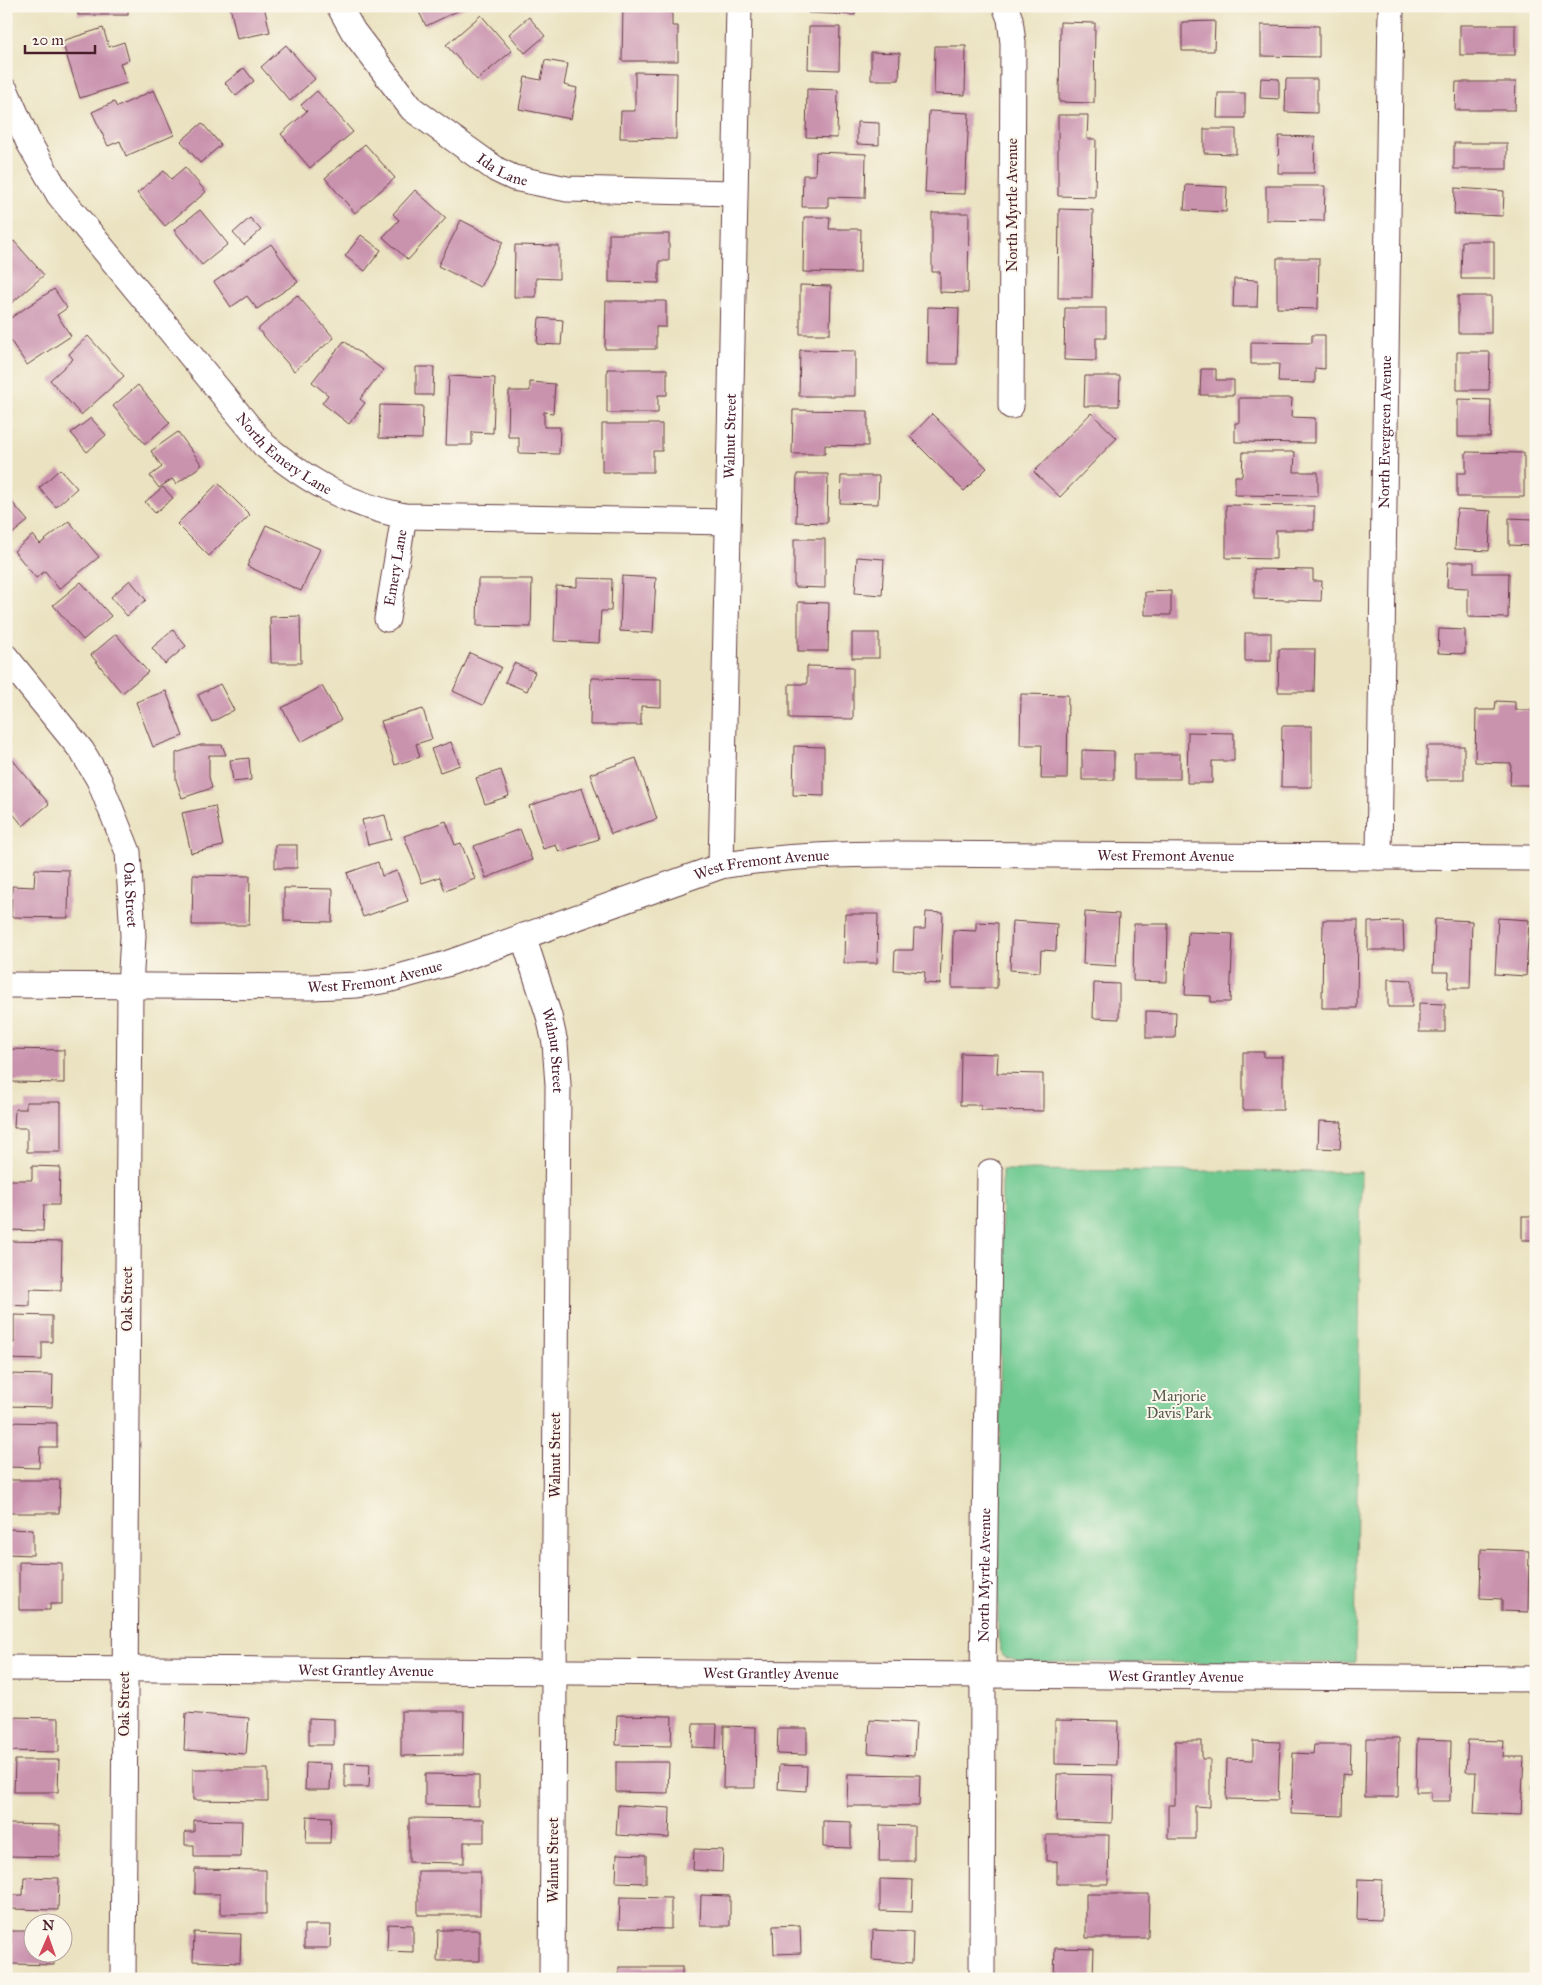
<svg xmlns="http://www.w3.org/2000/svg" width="1542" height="1985" viewBox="0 0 1542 1985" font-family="'IM FELL Great Primer',serif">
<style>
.green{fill:#6ec990;stroke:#5c745e}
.building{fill:#c992ad}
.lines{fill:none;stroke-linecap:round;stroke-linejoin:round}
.minor-casing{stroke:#623c41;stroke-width:27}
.minor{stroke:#fff;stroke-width:25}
.labels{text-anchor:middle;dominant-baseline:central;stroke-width:4;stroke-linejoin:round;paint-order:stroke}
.street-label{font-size:15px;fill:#4a1f2b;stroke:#fbf7ec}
.park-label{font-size:15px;fill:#575a4e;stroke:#fbf7ec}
</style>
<rect width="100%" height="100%" fill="#fbf7ec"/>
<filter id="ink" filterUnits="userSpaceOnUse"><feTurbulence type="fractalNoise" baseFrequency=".02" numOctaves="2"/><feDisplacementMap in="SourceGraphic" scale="10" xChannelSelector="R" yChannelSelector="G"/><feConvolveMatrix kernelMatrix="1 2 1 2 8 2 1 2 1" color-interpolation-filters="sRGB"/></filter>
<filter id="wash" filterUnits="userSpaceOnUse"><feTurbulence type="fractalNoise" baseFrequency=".0096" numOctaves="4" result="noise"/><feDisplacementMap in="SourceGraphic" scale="20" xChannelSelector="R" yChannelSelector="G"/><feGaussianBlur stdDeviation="1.12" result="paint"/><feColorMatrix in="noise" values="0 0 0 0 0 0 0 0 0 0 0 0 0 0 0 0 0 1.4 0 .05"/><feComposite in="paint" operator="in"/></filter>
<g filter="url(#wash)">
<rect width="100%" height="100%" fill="#eae2c0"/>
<path class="green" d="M1002 1170 1361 1172 1355 1663 1019 1662 1002 1656 998 1637Z"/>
<g id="blocks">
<g class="building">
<rect x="78" y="6" width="50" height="9"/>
<path d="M230 6H264L270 32 237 39Z"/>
<path d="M416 6H468L426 26Z"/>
<path d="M623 6H672V26H678V61H622Z"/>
<path d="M808 6H856L855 15 808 13Z"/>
<path d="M481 15 512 51 477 80 446 45Z"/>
<path d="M529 17 545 36 525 53 509 34Z"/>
<path d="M1215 21 1214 51H1182V22Z"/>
<path d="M1060 22 1095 23 1094 103 1059 102Z"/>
<path d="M1261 25 1319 26V57L1261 56Z"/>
<rect x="1460" y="25" width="55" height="30"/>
<path d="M809 27H840L839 70 808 69Z"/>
<path d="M103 28 109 47 124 42 129 60 120 63 127 83 80 98 62 41Z"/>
<path d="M286 45 315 79 290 101 261 67Z"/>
<path d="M935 46H966L965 95 934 94Z"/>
<path d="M871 52 900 53 899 80H871Z"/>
<path d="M545 60 568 64 564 85 577 88 571 119 519 109 525 77 541 80Z"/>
<path d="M244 68 254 81 236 96 225 83Z"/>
<path d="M635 72 677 73 676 139 620 138 621 111H635Z"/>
<path d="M1261 78 1279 79V99L1260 98Z"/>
<path d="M1286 79H1317V113L1285 112Z"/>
<path d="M1456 82H1516L1515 110H1455Z"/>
<path d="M807 89 838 90 837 138 806 137Z"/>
<path d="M154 90 174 135 126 156 120 141 108 146 92 112 114 102 117 107Z"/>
<path d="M317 91 353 132 310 168 281 134 307 111 301 105Z"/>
<path d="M1218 93H1245V118H1217Z"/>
<path d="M929 111 969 113 965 194 925 193Z"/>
<path d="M1058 115H1088L1087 139H1096L1095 197 1058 196Z"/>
<path d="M857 122 879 123V145L857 144Z"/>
<path d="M202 123 221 145 200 163 181 141Z"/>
<path d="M1204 129H1236V154L1204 153Z"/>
<path d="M1279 136 1315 137 1314 173H1278Z"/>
<rect x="1454" y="143" width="53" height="26"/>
<path d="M365 144 395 178 355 213 325 178Z"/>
<path d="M816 152 866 154 865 198 828 197V207H802L803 175H815Z"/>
<path d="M185 167 206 192 165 226 137 193 164 171 171 179Z"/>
<path d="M1186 185 1227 187 1226 212 1184 210Z"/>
<path d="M1266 186H1325L1324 221 1266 220Z"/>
<path d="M1455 188 1504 191 1503 216 1454 214Z"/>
<path d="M415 190 446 218 408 260 383 237 399 220 393 214Z"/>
<path d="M1059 209 1093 210 1092 298H1058Z"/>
<path d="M200 210 228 244 202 265 174 230Z"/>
<path d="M932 213H969L968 293 940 292V272H932Z"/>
<path d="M804 217H830L829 229H861L860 273 803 272Z"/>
<path d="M250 218 261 230 244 245 233 233Z"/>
<path d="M461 220 503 242 480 287 438 266Z"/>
<path d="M609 234H669V261H659V283L609 282Z"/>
<path d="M361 235 381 250 365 271 345 256Z"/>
<path d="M14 241 44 275 6 308V248Z"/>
<path d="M1462 241H1494V279H1461Z"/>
<path d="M271 244 298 282 257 309 247 296 231 307 214 282Z"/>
<path d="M515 245 559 246V279L536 278V297H514Z"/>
<path d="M1277 258H1319L1318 309 1277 308Z"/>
<path d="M1234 279 1258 280 1257 307H1233Z"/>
<path d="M800 285 831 286 830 334H800Z"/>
<path d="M54 289 67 308 57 315 71 336 27 365 6 334V321Z"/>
<path d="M297 295 334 338 294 371 258 329Z"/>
<rect x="1458" y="296" width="33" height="37"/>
<path d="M606 301H666V327H656V349H605Z"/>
<path d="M928 307 959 308 957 364H927Z"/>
<path d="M1065 308H1106V338H1096V361L1064 360Z"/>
<path d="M539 318 563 320 561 345 537 344Z"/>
<path d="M1312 335H1325V369L1315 368V383L1278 382 1279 364H1251V342L1312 343Z"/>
<path d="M88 336 124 376 81 415 50 380 73 359 69 354Z"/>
<path d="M344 341 383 370 360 399 365 403 349 424 322 403 328 395 312 382Z"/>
<path d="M800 350 855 351V396H799Z"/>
<path d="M1457 352H1490L1489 390H1457Z"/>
<path d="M416 367H434L433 395H416Z"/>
<path d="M607 369H667V395H658V413H607Z"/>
<path d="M1201 369H1216V380H1234V395H1200Z"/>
<path d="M449 376 495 378 493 433 472 432V445H446Z"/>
<path d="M1085 376H1120L1119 406H1084Z"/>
<path d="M530 382 555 384 553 413 544 412V427H560L559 454 519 453V437H508L509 391H530Z"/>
<path d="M138 385 170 423 145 444 113 406Z"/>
<path d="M1239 398H1292L1291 417 1315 418V443L1235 442V423H1239Z"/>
<path d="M1458 399 1491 400 1490 437H1458Z"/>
<path d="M380 405 423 406 422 439 379 438Z"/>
<path d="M793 410 868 411V446L825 445V454H792Z"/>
<path d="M1091 413 1117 438 1060 497 1034 472Z"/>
<path d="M932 414 987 468 964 491 910 437Z"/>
<path d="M91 418 106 435 87 452 71 433Z"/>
<path d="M602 424H662V451H653V472H602Z"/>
<path d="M178 432 202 465 176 484 172 479 159 488 150 476 162 467 151 451Z"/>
<path d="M1243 452H1295L1294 472H1318V496L1235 495V476H1242Z"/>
<path d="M1466 452 1524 453V497H1457V473H1466Z"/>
<path d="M60 469 77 488 56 507 39 488Z"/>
<path d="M797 474H828L827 523 796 522Z"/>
<path d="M841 476H879L878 504 840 503Z"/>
<path d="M218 483 250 515 209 556 177 524Z"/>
<path d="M163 487 173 498 155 513 145 502Z"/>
<path d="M6 495 28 521 6 539Z"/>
<path d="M1226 505 1314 506V530H1276V559L1226 558Z"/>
<path d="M1457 509 1491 511 1489 551 1455 549Z"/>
<path d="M1509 518 1533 519V546L1509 545Z"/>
<path d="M69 521 99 557 59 589 45 571 36 578 14 551 33 535 40 544Z"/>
<path d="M266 525 320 549 301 591 247 566Z"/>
<path d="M794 539H825V588L794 587Z"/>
<path d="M857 557 884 559 882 595 855 593Z"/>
<path d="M1448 562H1474V573H1509L1508 618 1468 617V588L1447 587Z"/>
<path d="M1254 569 1313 570V581H1322L1321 601 1254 599Z"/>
<path d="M622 576 656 578 653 633 620 631Z"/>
<path d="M577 578 612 579 611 611H601L599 643 554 641 556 586 577 587Z"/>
<path d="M478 579H532L531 627 477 626Z"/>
<path d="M130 580 146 600 127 616 111 597Z"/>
<path d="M81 582 111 616 83 640 53 605Z"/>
<path d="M1171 591V615H1145V592Z"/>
<path d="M798 602 829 603 828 651H798Z"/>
<path d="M300 616 301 663H271L270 617Z"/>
<path d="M1439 629 1465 630V654L1438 653Z"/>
<path d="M173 630 186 646 165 664 152 648Z"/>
<rect x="852" y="633" width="27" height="25"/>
<rect x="1245" y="633" width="26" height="28"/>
<path d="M116 634 148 672 122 693 91 655Z"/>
<path d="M1279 649H1315L1314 692H1278Z"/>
<path d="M470 653 501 667 483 705 453 691Z"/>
<path d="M514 663 535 672 527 691 505 682Z"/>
<path d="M807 666 853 667V719L789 718V684H807Z"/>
<path d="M591 678 661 679V707L641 706V725H590Z"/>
<path d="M220 684 234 710 212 722 198 695Z"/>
<path d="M322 686 341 720 301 742 282 708Z"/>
<path d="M166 691 183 736 153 747 136 702Z"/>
<path d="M1021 694 1068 695 1067 779H1041L1042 745H1020Z"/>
<path d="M1496 701 1515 702V710H1536V785H1510L1511 763 1475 762 1476 710H1495Z"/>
<path d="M423 709 432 739 416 744 420 757 395 765 381 721Z"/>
<path d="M1282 726H1312V787H1281Z"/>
<path d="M1188 732 1234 733V761H1212V783H1187Z"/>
<path d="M451 742 460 765 440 772 431 749Z"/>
<path d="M201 745H222L226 755H209V777L212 788 182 798 176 780V753Z"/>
<path d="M794 746 824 747V796L793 795Z"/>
<rect x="1427" y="746" width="37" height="34"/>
<path d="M1082 750 1114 751V780H1082Z"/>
<rect x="1134" y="754" width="46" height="25"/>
<path d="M249 758 251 780 233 782 230 760Z"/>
<path d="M636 758 657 819 611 834 590 774Z"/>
<path d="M12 759 49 804 23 826 11 811 6 815V764Z"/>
<path d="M501 770 509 796 485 804 476 778Z"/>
<path d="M582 788 599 839 559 852 556 845 543 849 529 806Z"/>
<path d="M215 806 223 846 191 853 182 813Z"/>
<path d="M385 815 391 839 368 845 362 820Z"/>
<path d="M446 821 455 845 461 843 475 879 445 891 440 877 422 883 404 836Z"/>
<path d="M520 829 532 860 486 878 474 846Z"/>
<rect x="275" y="845" width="22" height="23"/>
<path d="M378 862 382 876 397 871 408 901 363 917 347 873Z"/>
<path d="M35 869 69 870 68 918 11 917 12 886 34 887Z"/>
<path d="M193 875 250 876 249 925H192Z"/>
<path d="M284 888 333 889 332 922 284 921Z"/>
<path d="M926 912 943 913 940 984 924 983 925 972 894 970 895 950H913L914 929H925Z"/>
<path d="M1085 912 1119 914 1116 966 1083 964Z"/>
<path d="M845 914H878L877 963H844Z"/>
<path d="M1498 918 1529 920 1526 976 1495 974Z"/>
<path d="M1435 919 1472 921 1470 988H1448L1449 972H1433Z"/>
<path d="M1323 920H1358L1357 1008H1322Z"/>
<path d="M1012 921 1057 924 1056 951 1041 950 1040 972 1010 970Z"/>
<path d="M1403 921 1404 950H1368V922Z"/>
<path d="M976 922 998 923 997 988H952L953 930 976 931Z"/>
<path d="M1134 924H1168L1167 982 1133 981Z"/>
<path d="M1188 932 1233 934 1230 1002H1211V996L1185 995Z"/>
<path d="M1388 979 1412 980V1007H1388Z"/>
<path d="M1094 983 1119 984V1019L1093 1018Z"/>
<path d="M1419 1003 1445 1004V1032H1419Z"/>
<path d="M1146 1011 1176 1012 1175 1038H1146Z"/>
<path d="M6 1049 64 1050V1083L12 1082V1073H6Z"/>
<path d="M1243 1052H1264V1057H1283V1110H1243Z"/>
<path d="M961 1053 998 1054 997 1073 1043 1074V1111L981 1110V1105H960Z"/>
<path d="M26 1102H61V1152H27V1128H14L15 1109H26Z"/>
<path d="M1319 1121 1342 1122 1340 1149 1318 1148Z"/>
<path d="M32 1166 60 1167 59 1205H44L43 1231 6 1230V1180H32Z"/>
<rect x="1522" y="1216" width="14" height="24"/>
<path d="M6 1241 62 1242 61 1290 30 1289V1306L6 1305Z"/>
<path d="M14 1315 52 1316V1342H42V1360L6 1359V1342L14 1343Z"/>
<path d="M6 1374 53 1375 52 1407 6 1406Z"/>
<path d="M6 1422 57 1423V1447H40L39 1468 6 1467Z"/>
<path d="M6 1480H60L59 1513H6Z"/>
<path d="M7 1529 33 1530V1555L6 1554Z"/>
<path d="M1481 1549 1529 1551 1528 1612 1502 1611V1599L1480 1598Z"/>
<path d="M19 1562 62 1563V1604H50V1610H19Z"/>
<path d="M401 1711H464L463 1755 401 1756Z"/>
<path d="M186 1713 249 1718 246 1754 184 1750Z"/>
<path d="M617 1715 672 1716 671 1746 616 1745Z"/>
<path d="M11 1717 59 1718V1752L6 1751V1731H11Z"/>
<path d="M309 1718 334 1719V1745H309Z"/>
<path d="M870 1720 916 1723 914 1756 868 1753Z"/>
<path d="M1055 1720 1118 1721 1117 1765 1055 1764Z"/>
<path d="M693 1724H717L716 1748 692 1747Z"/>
<path d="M724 1726 756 1727 755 1788H723Z"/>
<path d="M778 1728H807V1755L777 1754Z"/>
<path d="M1366 1738H1399L1398 1797H1365Z"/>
<path d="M1417 1739 1451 1740 1450 1801H1431V1792H1416Z"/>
<path d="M1468 1740 1504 1741 1503 1757H1524L1521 1815 1474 1813 1476 1772H1466Z"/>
<path d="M1175 1741H1202V1759H1210V1807L1195 1806V1839H1168V1805H1175Z"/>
<path d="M1253 1741 1280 1742 1278 1800 1226 1799 1227 1759 1253 1760Z"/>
<path d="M1314 1745H1351L1350 1775 1343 1774 1342 1816 1291 1814 1293 1753 1313 1754Z"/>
<path d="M1533 1748H1536V1802H1532Z"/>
<path d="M15 1760H59L58 1792H14Z"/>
<path d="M616 1762H669L668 1793 616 1792Z"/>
<path d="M306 1763 331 1764 330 1790H305Z"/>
<path d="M345 1763 370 1764 369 1787H345Z"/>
<path d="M779 1765 807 1766 806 1791 778 1789Z"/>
<path d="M193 1769H268V1801L193 1800Z"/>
<path d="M425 1774 479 1775V1806L425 1805Z"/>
<path d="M848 1774 920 1775 919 1806H847Z"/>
<path d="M1057 1774 1113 1775 1112 1823 1056 1821Z"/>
<path d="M618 1805 670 1808 669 1838 616 1835Z"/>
<path d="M307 1816 331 1817 330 1843H306Z"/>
<path d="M409 1818 484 1819V1842H464V1863L409 1862Z"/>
<path d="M194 1820 242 1821 241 1857H194V1845H185V1832H194Z"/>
<path d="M823 1821 851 1822V1848L823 1847Z"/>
<path d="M8 1824 60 1825V1857L7 1856Z"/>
<path d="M880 1825 914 1826V1861H879Z"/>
<path d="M1046 1835H1109L1108 1884H1057V1861H1046Z"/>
<path d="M694 1849 723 1850 722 1872 693 1870Z"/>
<path d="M617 1854 646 1855V1883L616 1882Z"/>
<path d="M6 1868 9 1869V1883H6Z"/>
<path d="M195 1869 266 1870V1914H220V1894H195Z"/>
<rect x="418" y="1871" width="62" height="44"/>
<path d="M24 1877 59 1878 58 1910 8 1909V1895H23Z"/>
<path d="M880 1879 913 1880 912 1912 880 1911Z"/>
<path d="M1358 1879 1382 1880 1381 1920 1357 1919Z"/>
<path d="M1086 1894H1149L1148 1938H1086Z"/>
<path d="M701 1895 730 1896V1926H700Z"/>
<path d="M620 1897 671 1898V1929L619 1928Z"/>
<path d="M388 1924 413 1925V1952L387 1951Z"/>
<path d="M304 1925H331L330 1948H304Z"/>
<path d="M800 1925 801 1953 774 1954 773 1926Z"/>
<path d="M438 1930H480V1961H437Z"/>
<path d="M873 1930 913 1932 912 1963 872 1960Z"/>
<path d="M11 1931H32V1952H54V1965L11 1964Z"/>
<path d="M194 1932 241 1934 240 1963 193 1961Z"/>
<path d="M1055 1948 1094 1949 1093 1977 1054 1979Z"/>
<rect x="619" y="1967" width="63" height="12"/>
<rect x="6" y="1976" width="31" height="3"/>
<path d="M194 1976 254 1977V1979H194Z"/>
</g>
</g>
</g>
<g filter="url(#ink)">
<use href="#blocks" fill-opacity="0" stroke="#623c41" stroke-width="1"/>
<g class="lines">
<g class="minor-casing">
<g id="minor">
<path id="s1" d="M339 6 353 31 412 109 497 170 514 178 567 189 734 193"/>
<path d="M1005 6 1010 19 1013 43 1011 406"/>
<path id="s2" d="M6 91 28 141 59 195 264 445C309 482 347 504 404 516L728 522"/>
<path id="s3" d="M387 619 404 516"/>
<path id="s4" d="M6 657 82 751 99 780 128 852 133 936 130 987 123 1979"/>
<path id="s5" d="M1379 857 1391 6"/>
<path id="s6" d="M721 866 739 6"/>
<path id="s7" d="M523 936 549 1016 555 1043 558 1085 552 1979"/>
<path id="s8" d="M6 985 312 987 357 985 388 980 446 964 721 866C779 856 834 854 892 854L1536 858"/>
<path id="s9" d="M6 1668 1536 1679"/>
<path id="s10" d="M982 1979 983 1674 990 1172"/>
</g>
</g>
<use href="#minor" class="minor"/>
</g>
</g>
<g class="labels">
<g class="street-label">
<text stroke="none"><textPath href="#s1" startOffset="236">Ida Lane</textPath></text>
<text transform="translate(1012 205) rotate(-90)">North Myrtle Avenue</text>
<text stroke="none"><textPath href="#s5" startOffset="425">North Evergreen Avenue</textPath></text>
<text stroke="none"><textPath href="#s6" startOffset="430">Walnut Street</textPath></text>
<text stroke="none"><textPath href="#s2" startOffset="461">North Emery Lane</textPath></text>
<text stroke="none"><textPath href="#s3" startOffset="52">Emery Lane</textPath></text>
<text stroke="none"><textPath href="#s8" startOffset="1180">West Fremont Avenue</textPath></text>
<text stroke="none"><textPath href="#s8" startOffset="775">West Fremont Avenue</textPath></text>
<text stroke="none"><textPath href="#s4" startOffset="275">Oak Street</textPath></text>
<text stroke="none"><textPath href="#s8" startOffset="370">West Fremont Avenue</textPath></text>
<text stroke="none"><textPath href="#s7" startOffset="119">Walnut Street</textPath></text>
<text transform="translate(127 1299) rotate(-90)">Oak Street</text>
<text transform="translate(555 1455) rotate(-90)">Walnut Street</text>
<text stroke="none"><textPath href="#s10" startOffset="404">North Myrtle Avenue</textPath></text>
<text stroke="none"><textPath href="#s9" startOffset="360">West Grantley Avenue</textPath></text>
<text stroke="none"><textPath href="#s9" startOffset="765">West Grantley Avenue</textPath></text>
<text stroke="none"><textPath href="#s9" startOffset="1170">West Grantley Avenue</textPath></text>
<text transform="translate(124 1704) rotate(-90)">Oak Street</text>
<text transform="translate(553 1860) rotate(-90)">Walnut Street</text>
</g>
<g class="park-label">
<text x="1179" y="1396">Marjorie<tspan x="1179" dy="17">Davis Park</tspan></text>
</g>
</g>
<rect width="1542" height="1985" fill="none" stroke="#fbf7ec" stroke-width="25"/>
<g transform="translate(48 1938) rotate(2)"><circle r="24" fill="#fbf7ec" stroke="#b4a19f"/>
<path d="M0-4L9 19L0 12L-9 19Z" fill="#d1495b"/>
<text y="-8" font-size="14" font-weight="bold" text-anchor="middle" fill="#4a1f2b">N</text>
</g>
<path d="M25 45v8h70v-8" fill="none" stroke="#4a1f2b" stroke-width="2.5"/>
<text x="32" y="45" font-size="15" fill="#4a1f2b" stroke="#fbf7ec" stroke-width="4" paint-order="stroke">20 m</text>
</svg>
